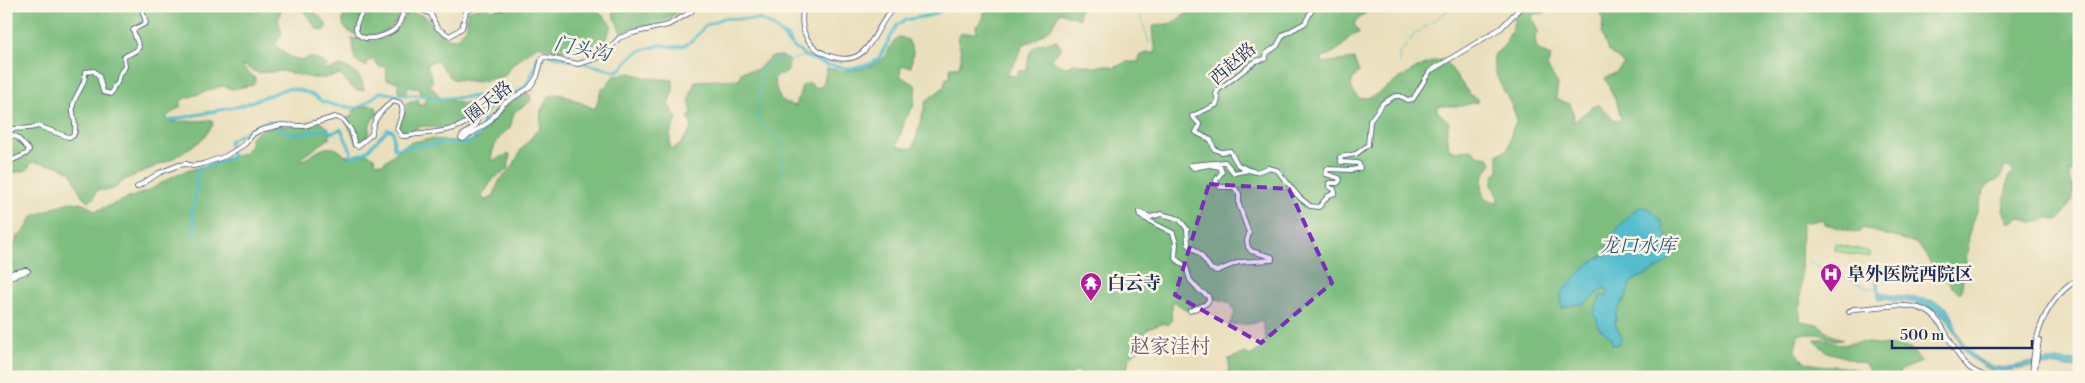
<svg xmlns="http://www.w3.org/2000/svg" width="2085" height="383" viewBox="0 0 2085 383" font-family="'Libre Bodoni','Noto Serif SC',serif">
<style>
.green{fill:#9cdf96;stroke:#5c877a}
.forest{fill:#7dbe7f;stroke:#4c766e}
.water{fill:#52bdce;stroke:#367696}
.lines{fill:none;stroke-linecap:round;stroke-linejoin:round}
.stream{stroke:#52bdce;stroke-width:1}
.river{stroke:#52bdce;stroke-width:3}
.secondary-casing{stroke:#3a496c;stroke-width:5.5}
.secondary{stroke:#fff;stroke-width:4}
.marked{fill:#7b2cbf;fill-opacity:0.2;stroke:#7b2cbf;stroke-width:4;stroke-dasharray:10 6;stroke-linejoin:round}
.labels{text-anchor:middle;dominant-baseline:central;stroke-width:5;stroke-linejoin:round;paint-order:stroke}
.street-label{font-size:18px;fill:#1b2f5e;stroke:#fcf5e5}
.poi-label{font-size:18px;font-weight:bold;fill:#1b2f5e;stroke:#fcf5e5;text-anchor:start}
.water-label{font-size:19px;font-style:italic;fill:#2c5a80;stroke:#fcf5e5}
.quarter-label{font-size:20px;fill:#695a6f;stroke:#fcf5e5}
</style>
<rect width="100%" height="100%" fill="#fcf5e5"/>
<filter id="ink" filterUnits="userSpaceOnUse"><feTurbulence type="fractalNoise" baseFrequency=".02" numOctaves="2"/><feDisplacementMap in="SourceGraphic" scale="10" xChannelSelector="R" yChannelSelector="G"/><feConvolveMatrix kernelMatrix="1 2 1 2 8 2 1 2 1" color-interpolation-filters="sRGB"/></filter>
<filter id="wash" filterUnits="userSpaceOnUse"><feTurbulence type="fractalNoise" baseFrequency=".0096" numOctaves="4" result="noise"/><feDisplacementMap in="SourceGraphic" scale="20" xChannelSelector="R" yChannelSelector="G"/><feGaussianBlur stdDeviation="1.12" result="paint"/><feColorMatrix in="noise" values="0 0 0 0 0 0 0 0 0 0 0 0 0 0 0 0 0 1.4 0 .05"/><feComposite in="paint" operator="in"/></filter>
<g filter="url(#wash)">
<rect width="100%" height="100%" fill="#e9dfbc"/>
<path class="green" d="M1836 244 1870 252V257L1835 251Z"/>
<g class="forest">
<path d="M6 6H282L278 21 282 33 275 45C284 53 290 59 302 60 307 60 308 56 313 58 318 59 323 63 328 65L325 68 328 70 340 66 346 67 356 73 362 81 364 90C353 93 346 81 340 74L325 78H313L281 71 258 73 243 65V68L255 78V81L253 85 233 89 223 86 219 87 181 100 180 107 166 117 170 122 212 120 213 125 202 140 170 160 126 179 112 190H97L93 199 88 201 82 196 71 172 58 166 35 162 31 163 27 170 6 174Z"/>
<path d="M300 6H314L315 12 326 23V29L324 31 317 29Z"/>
<path d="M348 6H404C398 14 398 23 389 29 371 41 328 38 348 6Z"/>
<path d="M486 6 492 10 508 6H593L612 25 604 43 556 51 538 45 513 64 504 76 479 82 452 79 437 61 428 63 427 66 433 80 430 85 440 97H431L420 93V88L407 86V92L399 93 398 82 387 80 386 66 380 67 373 60 367 61V67L355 61 352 38C382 44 390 41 406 14 435 11 427 27 450 39L456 38 467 27V11Z"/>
<path d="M616 6H683C670 24 642 29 621 33L613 13Z"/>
<path d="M994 6H1082L1079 10V19L1060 12 1051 28 1035 40 1024 44 1013 66 1006 75 1016 76 1019 71 1027 70C1028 58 1028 47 1043 43 1049 42 1051 43 1056 40L1062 48 1051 59C1060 66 1065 70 1075 63L1094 67 1106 65 1114 68 1126 62H1139V56L1147 53H1156L1152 29 1154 26 1173 23 1187 13 1186 6H1375L1374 11 1367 12 1354 23 1359 33 1348 38C1343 50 1331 52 1322 59V63L1354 59 1359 72C1348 83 1349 89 1360 99 1365 98 1371 98 1375 95 1390 86 1429 55 1446 61L1470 95 1478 99 1477 102 1462 106H1437V111L1449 122 1447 132 1449 150 1455 151 1473 150 1479 156C1486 156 1489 156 1492 163L1484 175 1482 181 1483 197 1498 204V198L1492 185 1494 176 1498 171V154L1508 149C1511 139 1511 128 1517 121 1512 97 1491 80 1494 55L1505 45 1513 27 1514 17 1524 6 1547 7 1545 13 1533 14C1531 22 1538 26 1538 33L1535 37C1535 51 1540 51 1551 56L1547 67 1558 84 1556 99 1570 104 1573 113 1574 122 1592 107 1599 105 1614 119 1619 121 1621 118 1618 106 1605 78 1615 73 1624 64 1608 51 1602 34 1603 20 1597 6H2079V168L2071 171C2067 180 2073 182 2074 189 2076 195 2062 218 2058 220L2049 218 2033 223 2019 217 2012 222H2008L2003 210 2008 179 2009 176 2014 173 2009 167H2005L2000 178 1986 186 1968 236 1969 242 1961 292 1958 293 1932 265 1920 247 1915 243 1862 228 1859 233 1825 224 1824 219 1802 223 1800 321 1818 324 1833 336 1843 339 1834 340 1818 334H1798C1798 339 1795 345 1796 350 1802 376 1851 357 1866 377H1226L1229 368V359L1245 353 1250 356 1265 346 1266 338 1262 320 1251 324 1229 325 1235 314 1230 303 1218 299 1187 310 1173 301 1171 314 1172 321 1168 325 1164 323 1148 329 1139 341 1137 351 1129 358 1127 370 1118 377H1083L1078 371 1072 373 1070 377H6V259L9 250 16 242V237C26 233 27 226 32 217 37 213 41 214 47 211 64 202 78 197 95 211L150 190 175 175 243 153 250 146 252 136 264 128 319 122 329 128 330 138 302 157V160C313 157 323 143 336 149 340 150 342 154 346 156L369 154 374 157 375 162 382 164 402 147 412 142 430 139 465 142 478 139 502 107 528 93 530 95 531 101 514 112 510 128C499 135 492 147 491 161L507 155 510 154 508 169 493 179 482 196 484 200H487L494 195 499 181 513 166 521 150 540 127 541 110 549 97 558 94 563 95 595 109 601 91 614 76 631 73 648 78 673 80V92L668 104 677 119 670 134V146L673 149 683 141 692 127 688 117 692 114 689 99 695 81 739 79 742 71 757 70 770 57 782 56 789 60 788 71 785 74 777 76 774 79C778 95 777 102 796 106L802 86 810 83 815 88C826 87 824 77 827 68 843 73 870 71 883 58 889 51 891 40 900 37L908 40 913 51 911 67 901 66 900 76 914 84 916 87 913 107 905 120 897 145C901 148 908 149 913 148L915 143 926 101 944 87 946 78H950V67H958C965 57 959 47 957 37L961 33H977L976 26 983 19 984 12Z"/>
<path d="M418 99 419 105 423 104 426 99 450 100 463 104H472L474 107C469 121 452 127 438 128 433 128 427 125 422 126 413 129 403 139 398 127L407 108 405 104Z"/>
<path d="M369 105 376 107 378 113 370 123 369 134 358 143 356 142 345 119 352 116 353 111Z"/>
<path d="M1815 339H1825L1841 345 1859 342 1910 348 1922 362 1901 370 1896 377H1874L1864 363 1827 352 1815 341Z"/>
</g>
<g class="water">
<path d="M1640 207C1653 207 1659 217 1664 228L1663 231 1664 234H1669L1666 238C1689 264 1644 272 1630 283L1626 297 1617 311 1616 318 1615 324 1622 338 1618 344 1613 345 1610 337 1598 327 1597 319 1593 314 1601 295 1606 297 1609 290 1604 288 1584 304 1571 305 1562 308 1561 293 1586 266 1605 254 1612 235 1632 212Z"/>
<path d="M1874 267 1878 268 1879 289 1881 292C1902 300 1929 294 1947 308 1952 312 1953 318 1955 325 1960 343 1973 360 1992 366 2005 370 2020 364 2033 362 2049 360 2063 360 2079 361V368L2047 365 2003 371 1990 370 1967 355 1949 322 1938 311 1913 302 1878 299Z"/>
</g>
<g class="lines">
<g class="stream">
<path d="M1143 6 1141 18 1149 43"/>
<path d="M1400 63 1399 54 1415 34 1455 6"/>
<path d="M781 183 782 148 780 142 757 118 762 69 777 59 791 60 805 56"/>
<path d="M1809 262 1871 289H1878"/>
</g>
<g class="river">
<path d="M783 34 787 36 792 44"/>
<path d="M171 120 240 106 288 88 303 91 315 96 321 101 334 105 356 108 365 104 380 92 397 95H424L431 99 487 96 495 102"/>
<path d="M482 125C485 99 503 103 520 90 531 82 534 69 538 56L546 54 616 71 621 69 632 56 642 50 661 45 676 47 685 45 693 40 705 26 723 18 761 20 770 24 782 34 787 42 805 56 828 65 852 69 873 63 879 58 897 25 905 20 932 15 952 6"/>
<path d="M278 127C291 139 311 132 327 129L332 133 341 129 351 151 350 157 365 153 388 129 393 131 394 149 445 143H467L473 140 482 131V127"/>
<path d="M195 235V229L191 211 195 203 197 170 232 157 229 141 260 124 270 121 277 125"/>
</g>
</g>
</g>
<g filter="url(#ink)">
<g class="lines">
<g class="secondary-casing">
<g id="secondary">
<path d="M365 6C363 14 355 21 356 29 358 46 390 36 397 27 401 22 401 15 405 9L413 6"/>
<path d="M413 6 431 14 437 28 450 36 462 28 466 11 479 6"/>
<path d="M493 6 501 8 505 6"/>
<path d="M734 6H755"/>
<path d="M762 6 773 10 778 6"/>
<path d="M804 6C801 18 801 29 808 40 814 49 823 54 833 57 874 69 874 19 898 6"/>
<path d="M6 131C16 126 25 131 38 126L68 137 73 136C79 126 71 116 73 105 76 92 86 85 85 72L94 71 99 76 103 92 111 94 114 86 117 83 119 74 125 67 124 57C129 53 136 53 139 47L133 30 146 23 141 6"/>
<path d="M6 135 8 134 17 137 29 150 26 154 6 163"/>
<path d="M1249 170 1238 165 1230 151 1221 152 1214 149 1211 140 1197 133 1196 132 1200 125 1192 116 1216 105 1218 100 1216 94 1218 90 1256 61 1265 59 1267 53 1277 46 1283 35 1305 23 1314 6"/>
<path d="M137 187 159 173 179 165 186 164 193 166 203 164 226 156 245 144 253 134 261 130 281 125 304 126 335 117 343 120 351 130 355 145 358 146 372 134C372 119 382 110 393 101L400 103C406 111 399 120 397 129L402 136H406C425 132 469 134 476 109 476 106 476 104 477 102L480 107 476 125 462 136 461 138 463 139 489 122 503 104 529 88 537 77 542 58 545 57 578 64 595 59 604 55 619 38 633 33 668 25 691 12 694 6"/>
<path d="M6 274 26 270 28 271 6 278"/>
<path d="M1190 311 1206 304 1209 300 1208 296 1199 290 1190 280 1186 267 1175 258 1176 243 1173 233 1140 216 1139 212 1151 217 1161 214 1179 219 1187 229 1188 244 1200 254 1211 269 1217 271 1239 262 1272 260V257L1251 251 1248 247 1247 241 1249 233 1239 205V194L1234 187H1220L1217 183 1216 180 1222 172 1220 167 1209 165 1194 168 1191 165 1225 162 1234 173 1249 170 1256 172 1268 168 1277 170 1299 197 1310 206 1319 207 1328 196 1335 193 1334 189 1329 187V183H1338L1340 180 1339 178 1326 174 1327 169 1352 170 1360 168 1359 164 1357 163 1341 162 1340 157 1356 154 1368 145 1370 121 1383 103 1395 96H1400L1408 100 1413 99 1430 71 1501 28 1522 6"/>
<path d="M1849 312 1853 309C1874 309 1897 302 1919 308 1956 319 1945 370 1992 377"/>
<path d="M2003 377 2047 373 2079 375"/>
<path d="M2032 377C2033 339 2044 299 2079 279"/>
<path d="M2034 377 2039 340"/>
</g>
</g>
<use href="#secondary" class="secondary"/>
</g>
</g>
<path class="marked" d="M1209 184 1289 189 1332 283 1261 343 1175 295Z"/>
<defs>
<g id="hospital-pin" transform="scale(1.125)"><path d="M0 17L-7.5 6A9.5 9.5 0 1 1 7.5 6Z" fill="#b5179e" stroke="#fcf5e5"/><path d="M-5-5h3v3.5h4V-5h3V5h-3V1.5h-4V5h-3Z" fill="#fff"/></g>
<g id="temple-pin" transform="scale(1.125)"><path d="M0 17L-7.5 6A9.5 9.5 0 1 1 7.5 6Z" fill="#b5179e" stroke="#fcf5e5"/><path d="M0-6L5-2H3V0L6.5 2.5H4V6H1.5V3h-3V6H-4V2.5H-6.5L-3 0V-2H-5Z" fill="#fff"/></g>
</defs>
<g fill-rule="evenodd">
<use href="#hospital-pin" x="1831" y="274"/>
<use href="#temple-pin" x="1091" y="283"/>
</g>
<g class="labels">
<g class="street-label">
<text transform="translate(1233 64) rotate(-41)">西赵路</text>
<text transform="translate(489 102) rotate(-39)">圈天路</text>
</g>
<g class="poi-label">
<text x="1847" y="274">阜外医院西院区</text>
<text x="1107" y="283">白云寺</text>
</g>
<g class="water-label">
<text transform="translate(582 49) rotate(12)">门头沟</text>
<text x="1638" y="246">龙口水库</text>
</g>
<g class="quarter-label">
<text x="1170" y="347">赵家洼村</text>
</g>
</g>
<rect width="2085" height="383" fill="none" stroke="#fcf5e5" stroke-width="25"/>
<path d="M1892 340v8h140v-8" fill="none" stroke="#1b2f5e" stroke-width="2.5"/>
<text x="1900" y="340" font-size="15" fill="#1b2f5e" stroke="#fcf5e5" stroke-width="4" paint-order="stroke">500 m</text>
</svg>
